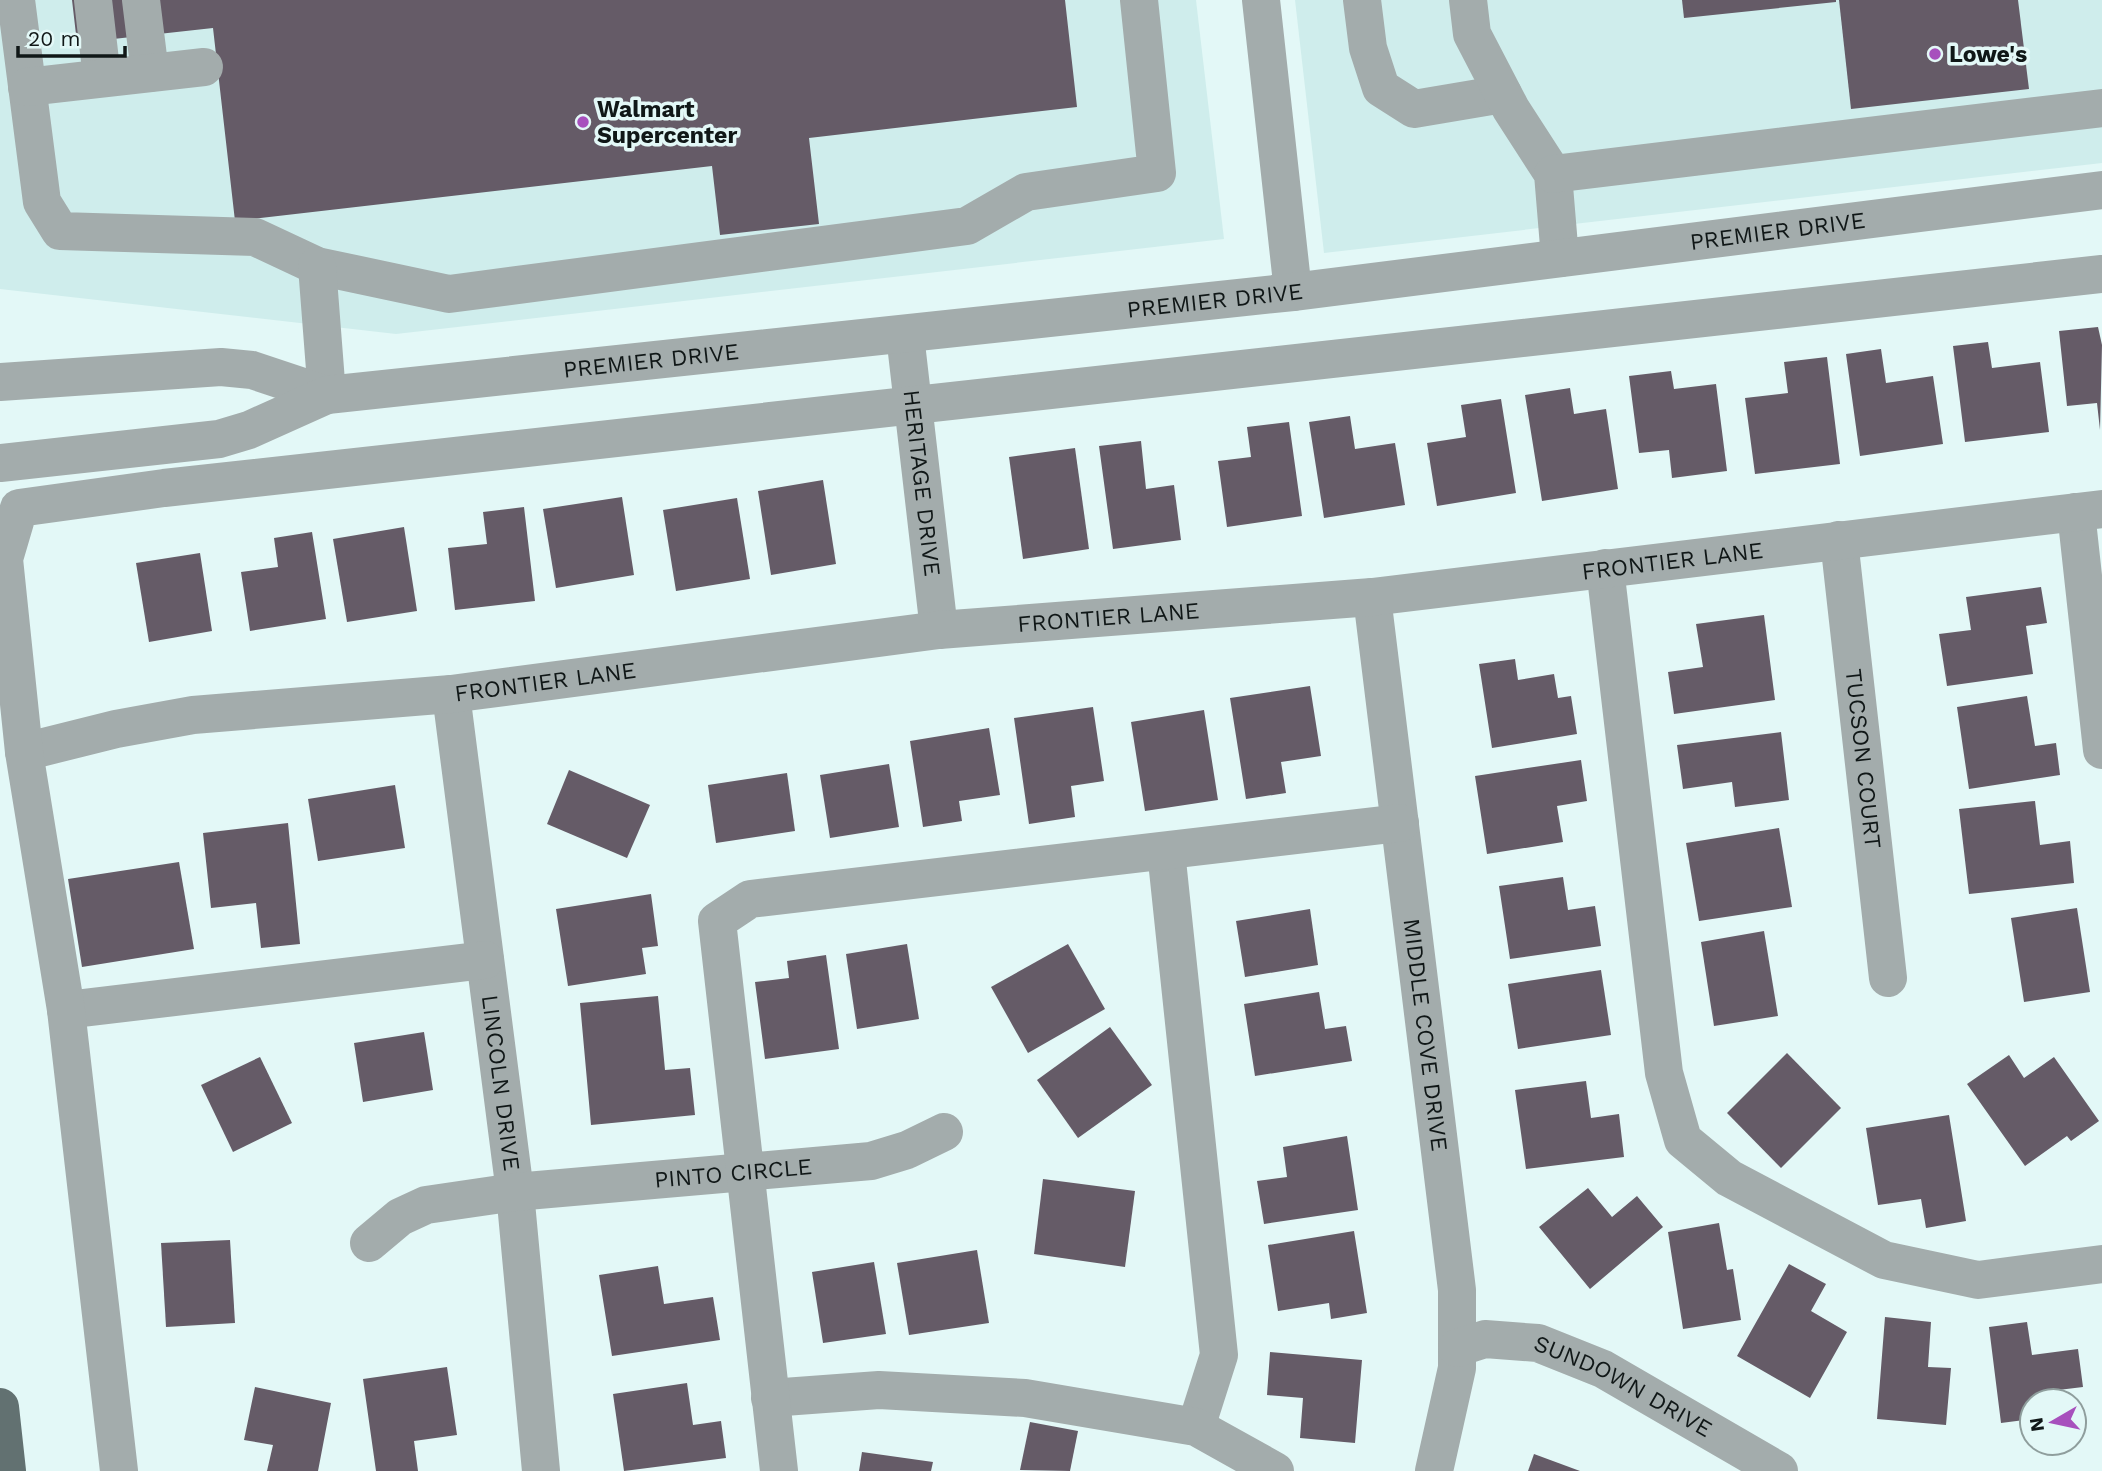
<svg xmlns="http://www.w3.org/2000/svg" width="2102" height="1471" viewBox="0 0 2102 1471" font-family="'Work Sans',sans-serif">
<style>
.built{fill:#cfedec}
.building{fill:#655b67}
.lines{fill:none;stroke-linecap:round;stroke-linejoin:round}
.minor{stroke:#a3acac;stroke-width:38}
.major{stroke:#627171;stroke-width:38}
.poi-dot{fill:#a750bd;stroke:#e3f8f7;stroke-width:2.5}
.labels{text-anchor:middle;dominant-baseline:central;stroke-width:7;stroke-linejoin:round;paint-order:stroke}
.poi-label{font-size:23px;font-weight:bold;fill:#101717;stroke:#e3f8f7;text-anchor:start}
.street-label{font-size:23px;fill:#101717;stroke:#e3f8f7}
</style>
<rect width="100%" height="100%" fill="#e3f8f7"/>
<g class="built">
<path d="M0 0H1196L1224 239 396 334 0 289Z"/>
<path d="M1295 0H2102V163L1324 253Z"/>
</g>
<g class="building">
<path d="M72 0H1065L1077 107 809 138 819 224 720 235 712 166 235 221 213 28 77 43Z"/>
<path d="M1682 0H1836V2L1684 18Z"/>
<path d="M1839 0H2018L2029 89 1851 109Z"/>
<path d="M2098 327 2102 345 2100 430 2097 403 2067 406 2059 331Z"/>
<path d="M1988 342 1992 368 2040 362 2049 432 1965 442 1953 346Z"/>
<path d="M1881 349 1886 383 1933 376 1943 444 1860 456 1846 354Z"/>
<path d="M1827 357 1840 464 1755 474 1745 398 1788 393 1784 362Z"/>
<path d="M1671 371 1674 389 1716 384 1727 471 1672 478 1669 450 1639 453 1629 376Z"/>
<path d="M1570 388 1574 414 1606 409 1618 489 1542 501 1525 395Z"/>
<path d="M1501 399 1516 493 1437 506 1427 443 1466 437 1461 405Z"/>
<path d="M1350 416 1355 449 1395 443 1405 505 1324 518 1309 422Z"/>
<path d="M1289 422 1302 516 1227 527 1218 461 1251 457 1247 427Z"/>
<path d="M1141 441 1146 489 1174 485 1181 540 1113 549 1099 446Z"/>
<path d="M1075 448 1089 549 1023 559 1009 457Z"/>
<path d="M823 480 836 564 771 575 758 491Z"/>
<path d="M622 497 634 575 556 588 543 509Z"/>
<path d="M737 498 750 579 676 591 663 510Z"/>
<path d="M524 507 535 601 455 610 448 548 487 544 483 512Z"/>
<path d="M404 527 417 611 347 622 333 539Z"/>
<path d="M312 532 326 619 250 631 241 572 278 567 274 538Z"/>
<path d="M200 553 212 631 149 642 136 563Z"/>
<path d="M2041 587 2047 623 2026 626 2033 674 1947 686 1939 634 1971 630 1966 597Z"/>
<path d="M1764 615 1775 700 1674 714 1668 672 1703 667 1696 624Z"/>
<path d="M1515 659 1518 680 1554 674 1558 698 1571 696 1577 734 1492 748 1479 664Z"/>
<path d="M1310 686 1321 756 1281 762 1286 793 1246 799 1230 698Z"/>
<path d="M2027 696 2035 746 2056 743 2060 775 1969 789 1957 707Z"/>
<path d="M1093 707 1104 781 1071 786 1075 817 1029 824 1014 718Z"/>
<path d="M1204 710 1218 800 1145 811 1131 722Z"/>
<path d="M989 728 1000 795 959 801 962 821 923 827 910 741Z"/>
<path d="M1781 732 1789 800 1735 807 1732 782 1683 789 1677 745Z"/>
<path d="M1581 760 1587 801 1557 806 1563 842 1487 854 1475 776Z"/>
<path d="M889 764 899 827 830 838 820 775Z"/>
<path d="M569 770 650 805 627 858 547 824Z"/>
<path d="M787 773 795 831 716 843 708 785Z"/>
<path d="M395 785 405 848 318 861 308 799Z"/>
<path d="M2035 801 2040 845 2070 841 2074 883 1969 894 1959 809Z"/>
<path d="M288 823 300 944 261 948 256 903 211 908 203 833Z"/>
<path d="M1779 828 1792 907 1699 921 1686 843Z"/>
<path d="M179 862 194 949 82 967 68 879Z"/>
<path d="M1563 877 1568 910 1595 906 1601 946 1510 959 1499 886Z"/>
<path d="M651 894 658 946 642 948 646 974 568 986 556 909Z"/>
<path d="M2077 908 2090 992 2024 1002 2011 918Z"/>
<path d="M1310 909 1318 965 1245 977 1236 921Z"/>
<path d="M1764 931 1778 1016 1714 1026 1701 942Z"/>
<path d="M907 944 919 1019 857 1029 846 954Z"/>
<path d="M1068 944 1105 1009 1028 1053 991 987Z"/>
<path d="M826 955 839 1049 765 1059 755 982 789 978 787 961Z"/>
<path d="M1601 970 1611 1035 1518 1049 1508 984Z"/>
<path d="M1319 992 1325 1029 1346 1026 1352 1061 1255 1076 1244 1004Z"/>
<path d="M658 996 665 1070 690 1068 695 1115 591 1125 580 1003Z"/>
<path d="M1110 1027 1152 1085 1078 1138 1037 1080Z"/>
<path d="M424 1032 433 1090 363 1102 354 1043Z"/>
<path d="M1787 1053 1841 1108 1781 1168 1727 1113Z"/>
<path d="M2009 1055 2024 1078 2054 1057 2099 1121 2071 1141 2067 1136 2025 1166 1967 1084Z"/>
<path d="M260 1057 292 1123 233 1152 201 1085Z"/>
<path d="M1586 1081 1591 1118 1619 1114 1624 1157 1526 1169 1515 1090Z"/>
<path d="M1949 1115 1966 1221 1926 1228 1921 1199 1878 1205 1866 1128Z"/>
<path d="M1347 1136 1358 1210 1264 1224 1257 1181 1287 1177 1283 1147Z"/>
<path d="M1043 1179 1135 1191 1125 1267 1034 1254Z"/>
<path d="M1588 1188 1612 1217 1637 1196 1663 1227 1590 1289 1539 1227Z"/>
<path d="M1719 1223 1727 1270 1733 1269 1741 1320 1683 1329 1668 1232Z"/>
<path d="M1354 1231 1367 1313 1331 1319 1329 1303 1278 1311 1268 1245Z"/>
<path d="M230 1240 235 1323 166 1327 161 1243Z"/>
<path d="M977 1250 989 1323 909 1335 897 1263Z"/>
<path d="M874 1262 886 1334 823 1343 812 1272Z"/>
<path d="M1789 1264 1826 1284 1811 1311 1847 1332 1810 1398 1737 1356Z"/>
<path d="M658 1266 664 1304 713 1297 720 1340 612 1356 599 1275Z"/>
<path d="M1885 1317 1931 1322 1928 1367 1951 1368 1946 1425 1877 1419Z"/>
<path d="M2027 1322 2032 1355 2078 1349 2083 1387 2042 1392 2043 1401H2032V1419L2001 1423 1989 1327Z"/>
<path d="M1270 1352 1362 1360 1355 1443 1300 1438 1303 1398 1267 1395Z"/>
<path d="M447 1367 457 1435 414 1441 418 1471H376L363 1379Z"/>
<path d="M687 1383 693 1425 721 1421 726 1458 624 1471 613 1394Z"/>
<path d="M255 1387 331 1403 318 1471H267L273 1445 244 1440Z"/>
<path d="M1030 1422 1078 1431 1070 1471 1020 1470Z"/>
<path d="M862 1452 933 1462 931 1471H859Z"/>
<path d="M1534 1454 1580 1471H1528Z"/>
</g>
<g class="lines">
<g class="minor">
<path d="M16 0 42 202 60 231 255 237 317 266 449 294 967 226 1026 192 1157 173 1139 0"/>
<path d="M93 0 102 78"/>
<path d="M141 0 150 73"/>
<path d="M1261 0 1293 292"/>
<path d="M1362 0 1368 48 1381 88 1414 109 1503 94"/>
<path d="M1468 0 1472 34 1511 109 1553 174 1560 258"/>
<path d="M27 87 204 67"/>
<path d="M1553 174 2102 108"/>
<path d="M317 266 327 395"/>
<path id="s1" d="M905 335 939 630"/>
<path d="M0 382 221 367 252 370 327 395"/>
<path id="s2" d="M0 463 219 439 249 430 327 395 1293 292 2102 190"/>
<path d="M2076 512 2102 750"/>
<path id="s3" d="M1839 540 1888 978"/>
<path d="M1605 568 1664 1073 1683 1140 1729 1178 1884 1260 1978 1280 2102 1264"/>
<path id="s4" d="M1372 597 1457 1290V1368L1434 1471"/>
<path id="s5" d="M451 694 515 1192 541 1471"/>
<path id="s6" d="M24 752 116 729 193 715 451 694 939 630 1372 597 2102 509"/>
<path d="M1166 851 1219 1355 1196 1427"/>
<path d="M66 1010 485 960"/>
<path id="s7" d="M369 1243 400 1217 426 1205 515 1192 871 1161 907 1150 944 1132"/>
<path id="s8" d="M1457 1348 1485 1339 1538 1343 1603 1369 1779 1471"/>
<path d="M770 1398 879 1390 1025 1398 1196 1427 1275 1471"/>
<path d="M119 1471 66 1010 24 752 4 559 19 508 164 488 2102 274"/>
<path d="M779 1471 717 921 750 899 1400 823"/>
</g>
<path class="major" d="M0 1407 7 1471"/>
</g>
<g class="poi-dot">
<circle cx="1935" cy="54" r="7"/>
<circle cx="583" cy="122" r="7"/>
</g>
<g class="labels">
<g class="poi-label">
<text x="1949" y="54">Lowe's</text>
<text x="597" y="109">Walmart<tspan x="597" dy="26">Supercenter</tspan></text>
</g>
<g class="street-label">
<text stroke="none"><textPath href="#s2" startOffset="1797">PREMIER DRIVE</textPath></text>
<text stroke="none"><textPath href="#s2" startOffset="1230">PREMIER DRIVE</textPath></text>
<text stroke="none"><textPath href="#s2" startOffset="663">PREMIER DRIVE</textPath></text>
<text stroke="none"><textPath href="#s1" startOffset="149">HERITAGE DRIVE</textPath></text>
<text stroke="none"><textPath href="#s6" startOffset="1661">FRONTIER LANE</textPath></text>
<text stroke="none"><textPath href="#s6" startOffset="1094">FRONTIER LANE</textPath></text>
<text stroke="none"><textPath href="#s6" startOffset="527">FRONTIER LANE</textPath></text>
<text stroke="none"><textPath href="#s3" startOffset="220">TUCSON COURT</textPath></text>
<text stroke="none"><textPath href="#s4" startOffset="441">MIDDLE COVE DRIVE</textPath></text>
<text stroke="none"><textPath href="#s5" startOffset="392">LINCOLN DRIVE</textPath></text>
<text stroke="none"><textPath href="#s7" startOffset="378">PINTO CIRCLE</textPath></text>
<text stroke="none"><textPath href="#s8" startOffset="178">SUNDOWN DRIVE</textPath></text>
</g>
</g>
<g transform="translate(2053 1422) rotate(261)"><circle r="33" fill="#e3f8f7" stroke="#8f9e9d" stroke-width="2"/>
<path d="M0-5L12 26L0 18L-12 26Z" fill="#a750bd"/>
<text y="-10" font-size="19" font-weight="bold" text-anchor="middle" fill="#101717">N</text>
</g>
<path d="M18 46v10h107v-10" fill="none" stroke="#101717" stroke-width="3.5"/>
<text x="28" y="46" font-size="21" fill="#101717" stroke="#e3f8f7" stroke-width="5" paint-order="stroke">20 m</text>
</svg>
